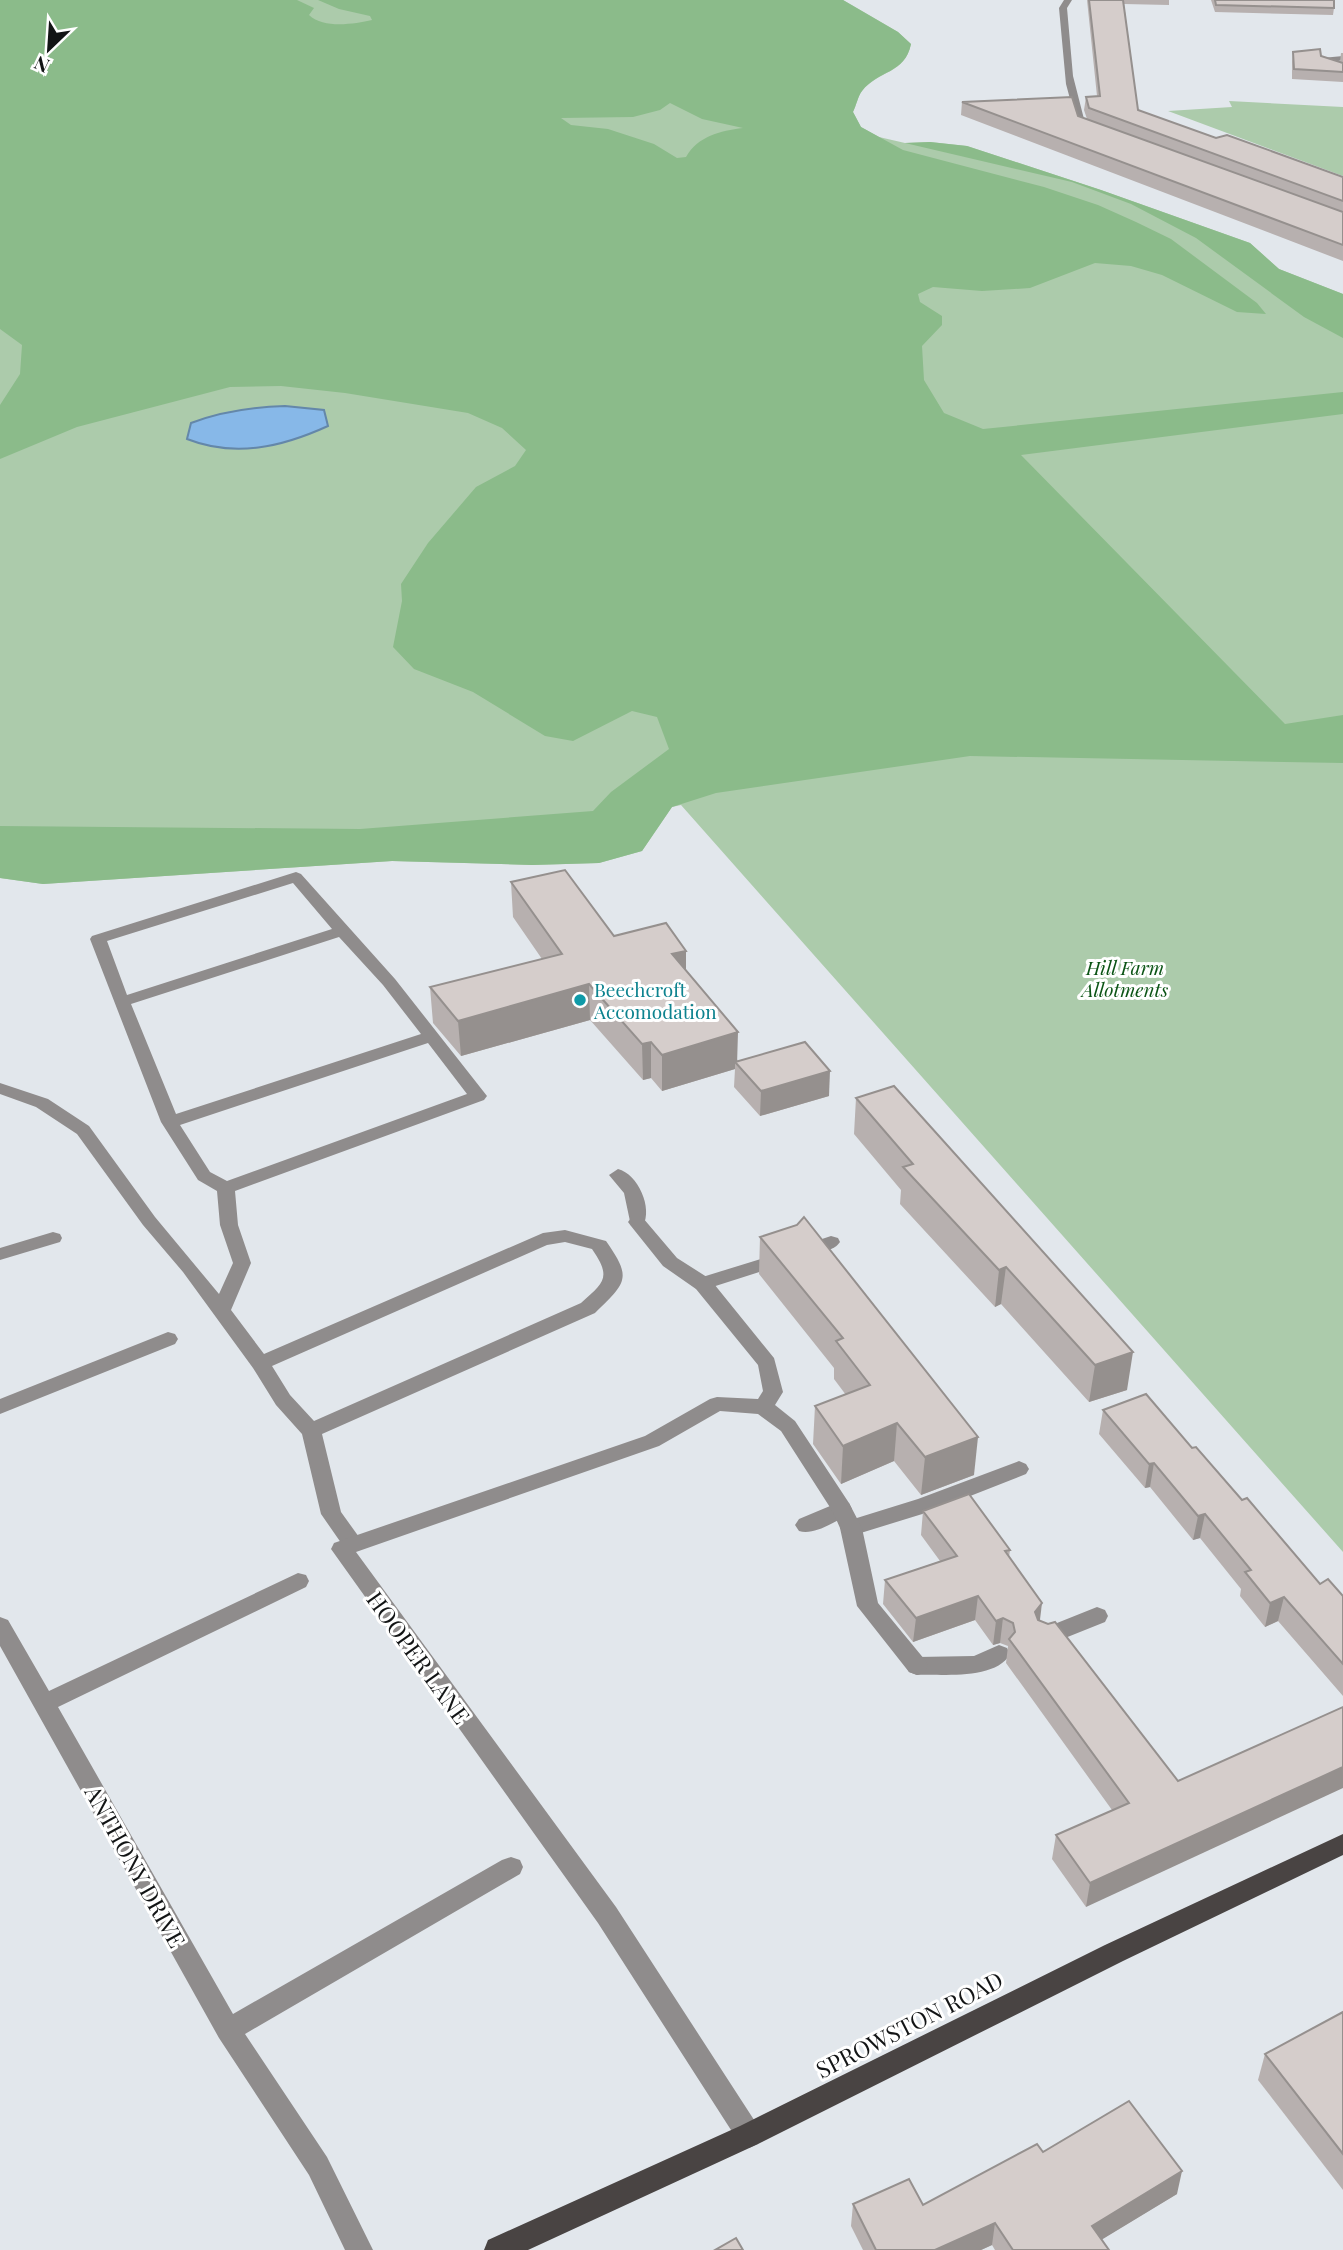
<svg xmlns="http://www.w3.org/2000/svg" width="1343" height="2250" viewBox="0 0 1343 2250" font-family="'Playfair Display',serif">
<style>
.green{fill:#accbab}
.forest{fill:#8bbb8a;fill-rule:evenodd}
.water{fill:#87b8e8;stroke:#6487a9;stroke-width:2}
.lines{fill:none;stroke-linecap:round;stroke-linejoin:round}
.service{fill:#8f8c8c;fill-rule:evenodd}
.minor{fill:#8f8c8c;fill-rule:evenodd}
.primary{fill:#494443;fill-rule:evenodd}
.wall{fill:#b7b0af}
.shaded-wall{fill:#95908e}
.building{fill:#d5cdcb;stroke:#95908e;stroke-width:2}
.culture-dot{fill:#0f9aa8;stroke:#fff;stroke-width:2.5}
.labels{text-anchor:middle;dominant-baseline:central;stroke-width:6;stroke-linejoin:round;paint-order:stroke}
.park-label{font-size:19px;font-style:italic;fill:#0b5415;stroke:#fff}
.culture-label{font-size:19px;fill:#0d838f;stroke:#fff;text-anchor:start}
.near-street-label{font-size:23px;fill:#121415;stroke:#fff}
</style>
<rect width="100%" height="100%" fill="#e2e7ec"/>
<g class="green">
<path d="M0 0H843L898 32 911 44C905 74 879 70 862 91 858 96 856 106 853 112L861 127 879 137 905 143 930 142 967 146 1101 190 1250 243 1279 269 1343 294V1552L681 805 672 807 642 851 599 863 532 865 392 861 43 884 0 878Z"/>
<path d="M1229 101 1343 107V176L1168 111 1232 107Z"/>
</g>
<g class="forest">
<path d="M0 0H297L314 8 309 15C324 29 354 24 372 20L370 16 339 9 318 0H843L898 32 911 44C905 74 878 70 862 91 858 96 856 106 853 112L861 127 903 150 1044 187 1098 205 1136 222 1171 239 1257 303 1266 314 1237 312 1162 275 1131 266 1095 263 1030 288 982 291 933 287 918 294 920 302 942 316V325L922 346 924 380 944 413 983 429 1343 392V414L1021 455 1285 724 1343 715V763L970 756 716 793 672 807 642 851 599 863 532 865 392 861 43 884 0 878V826L360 829 593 811 611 792 669 749 657 717 632 711 573 741 545 736 473 692 414 669 393 647 402 601 401 584 428 543 476 487 515 466 526 450 502 428 468 413 345 393 281 386 230 387 77 427 0 459V405L20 374 22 345 0 329ZM670 103 702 119 743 128C720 131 698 136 686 157L677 158 654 144 608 129 571 125 561 118 633 117 660 110Z"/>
<path d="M930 142 967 146 1101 190 1250 243 1279 269 1343 294V338L1304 317 1196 238 1131 204 1072 182 905 143Z"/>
</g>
<path class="water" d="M285 406 324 410 328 426C282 447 235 458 187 439L191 423C222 411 252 407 285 406Z"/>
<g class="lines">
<g class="service">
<path d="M296 872 301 874 395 979 487 1096 484 1100 235 1191 238 1225 251 1263 231 1310 264 1354 543 1233 565 1230 606 1241C632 1278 627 1282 595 1313L322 1434 341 1512 364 1544 360 1550 353 1552 346 1550 321 1514 302 1434 276 1405 253 1368 183 1272 143 1225 77 1134 36 1107 0 1094V1083L48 1099 89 1126 155 1217 219 1294 233 1263 220 1225 217 1191 198 1180 161 1122 90 939 92 936ZM293 883 332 929 127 995 107 941ZM339 937 383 985 421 1034 176 1114 131 1004ZM428 1043 467 1094 227 1181 210 1172 180 1125ZM565 1242 592 1249C612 1278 604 1282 581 1303L314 1421 290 1395 272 1366 547 1245Z"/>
<path d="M618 1169C638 1174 653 1208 643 1226H631L624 1193 609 1175Z"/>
<path d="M831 1236 838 1238 840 1242C835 1250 822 1253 813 1250L811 1246 813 1242Z"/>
<path d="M780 1253 787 1255 789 1259 787 1263 703 1290 696 1289 694 1284 696 1279Z"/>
<path d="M1019 1461 1026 1464 1029 1469 1026 1474 932 1511 851 1536 844 1534 840 1528 844 1522 918 1499Z"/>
<path d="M842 1501 849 1503 852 1509 849 1515C835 1521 814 1536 799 1531L795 1525 799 1519Z"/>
<path d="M1097 1607 1105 1610 1108 1616 1105 1622 1045 1646 1037 1643 1034 1637 1037 1631Z"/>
<path d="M999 1645 1007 1648 1010 1654C996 1680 942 1674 917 1675L909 1672 906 1666 909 1660 917 1657 974 1656Z"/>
</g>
<g class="minor">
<path d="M1064 0H1072L1067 8 1073 76 1085 123 1092 127 1088 130 1077 125 1066 84 1059 8Z"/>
<path d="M1343 56V60L1328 63 1343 67V71L1320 64 1322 58Z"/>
<path d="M637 1216 643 1218 677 1258 710 1279 774 1358 783 1392 775 1405 795 1421 849 1503 862 1528 878 1603 925 1660 928 1666 925 1672 917 1675 909 1672 857 1606 840 1528 833 1512 781 1431 758 1414 720 1411 659 1446 356 1552 616 1907 758 2126 762 2135 758 2144 749 2148 740 2144 598 1923 331 1549 334 1543 645 1436 710 1399 717 1397 758 1399 763 1391 758 1365 696 1289 663 1266 631 1226 628 1222 631 1218Z"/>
<path d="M53 1232 60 1234 62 1238 60 1242 0 1260V1248Z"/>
<path d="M168 1332 175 1334 178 1339 175 1344 0 1414V1399Z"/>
<path d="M298 1573 306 1575 309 1581 306 1587 58 1707 233 2014 502 1860 511 1857 520 1860 523 1867 520 1874 245 2034 327 2157 373 2250H345L309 2175 219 2038 0 1646V1617L8 1620 49 1691Z"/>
</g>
<path class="primary" d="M1343 1834V1855L1123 1961 758 2144 528 2250H484L488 2240 740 2126 1105 1945Z"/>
</g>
<g class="wall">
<path d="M1087 0H1169V5L1124 4 1138 110 1216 138 1343 177V261L961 115 962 102 1078 116 1087 119 1084 110 1086 97 1097 96Z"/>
<path d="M1211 0H1334V8L1333 15 1215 12Z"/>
<path d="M1293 52 1340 62 1341 53H1343V82L1292 79V62Z"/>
<path d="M511 882 614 936 686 970 738 1061 829 1096 760 1116 734 1087 735 1069 662 1091 651 1078 643 1080 590 1020 461 1056 433 1023 430 987 542 959 513 917Z"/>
<path d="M856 1098 1127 1390 1089 1402 1001 1304 995 1307 900 1204 901 1190 854 1134Z"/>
<path d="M760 1237 974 1475 921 1495 894 1461 841 1484 813 1444 815 1406 846 1395 834 1379V1368L759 1274Z"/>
<path d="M1103 1410 1192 1448 1320 1584 1343 1596V1696L1278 1621 1265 1627 1240 1596 1241 1589 1200 1538 1193 1540 1150 1487 1145 1488 1099 1434Z"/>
<path d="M923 1511 1010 1550 1009 1557 1040 1621 1178 1781 1086 1907 1052 1859 1056 1835 1112 1810 1006 1663 1008 1646 1000 1643 993 1645 975 1620 913 1642 883 1604 885 1580 940 1561 921 1535Z"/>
<path d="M1343 2012V2190L1258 2080 1265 2054Z"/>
<path d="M1043 2152 1177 2194 1102 2239 1109 2250H995L992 2245 981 2250H863L851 2226 853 2204 923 2205Z"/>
</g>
<g class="shaded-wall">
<path d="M686 951V986L672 954Z"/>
<path d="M589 984 590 1020 461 1056 458 1021Z"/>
<path d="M738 1032 737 1065 735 1062V1069L662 1091V1055Z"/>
<path d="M651 1042V1078L643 1080 642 1044Z"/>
<path d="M830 1071 829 1096 760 1116 761 1091Z"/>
<path d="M1006 1267 1001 1304 995 1307 999 1270Z"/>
<path d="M1133 1352 1127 1390 1089 1402 1095 1365Z"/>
<path d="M897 1423 894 1461 841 1484 843 1446Z"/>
<path d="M978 1437 974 1475 921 1495 925 1457Z"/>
<path d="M1154 1463 1150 1487 1145 1488 1149 1464Z"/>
<path d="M1205 1514 1200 1538 1193 1540 1198 1516Z"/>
<path d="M978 1596 975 1620 913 1642 916 1618Z"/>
<path d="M1284 1597 1278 1621 1265 1627 1270 1603Z"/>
<path d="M1042 1603 1039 1628 1035 1612Z"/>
<path d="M1003 1618 1000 1643 993 1645 996 1621Z"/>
<path d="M1343 1767V1788L1086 1907 1090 1883Z"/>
<path d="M1182 2171 1177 2194 1088 2248 1092 2226Z"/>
<path d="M995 2223 992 2245 981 2250H935Z"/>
</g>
<g class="building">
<path d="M1089 0H1123L1138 110 1216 138 1227 135 1343 177V201L1089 108 1086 97 1100 96Z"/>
<path d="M1215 0H1334V8L1216 5Z"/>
<path d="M1320 49 1321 56 1343 63V72L1294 69 1293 52Z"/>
<path d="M1072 97 1078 116 1343 212V245L962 102Z"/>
<path d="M565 870 614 936 666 923 686 951 672 954 738 1032 662 1055 651 1042 642 1044 589 984 458 1021 430 987 562 954 511 882Z"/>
<path d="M805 1042 830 1071 761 1091 735 1062Z"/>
<path d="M894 1086 1133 1352 1095 1365 1006 1267 999 1270 903 1167 913 1164 856 1098Z"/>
<path d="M804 1217 978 1437 925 1457 897 1423 843 1446 815 1406 870 1385 836 1341 843 1338 760 1237 797 1225Z"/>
<path d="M1146 1394 1192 1448 1196 1447 1242 1500 1247 1498 1320 1584 1328 1579 1343 1596V1664L1284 1597 1270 1603 1245 1572 1251 1570 1205 1514 1198 1516 1154 1463 1149 1464 1103 1410Z"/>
<path d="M969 1494 1010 1550 1005 1551 1042 1603 1035 1612 1038 1620 1048 1624 1055 1622 1178 1781 1343 1707V1767L1090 1883 1056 1835 1129 1803 1009 1639 1015 1632 1013 1623 1003 1618 996 1621 978 1596 916 1618 885 1580 957 1556 923 1511Z"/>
<path d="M1343 2012V2154L1265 2054Z"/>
<path d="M1129 2101 1182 2171 1092 2226 1109 2250H1013L995 2223 935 2250H876L853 2204 909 2179 923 2205 1037 2144 1043 2152Z"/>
<path d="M736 2238 743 2250H715Z"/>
</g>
<circle class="culture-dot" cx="580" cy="1000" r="7"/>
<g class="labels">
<g class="park-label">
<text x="1125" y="967">Hill Farm<tspan x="1125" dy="22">Allotments</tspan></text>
</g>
<g class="culture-label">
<text x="594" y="989">Beechcroft<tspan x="594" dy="22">Accomodation</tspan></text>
</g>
<g class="near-street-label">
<text transform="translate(419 1657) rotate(54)">HOOPER LANE</text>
<text transform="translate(136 1866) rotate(61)">ANTHONY DRIVE</text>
<text transform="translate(909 2024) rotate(-27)">SPROWSTON ROAD</text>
</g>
</g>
<g transform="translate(49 49) rotate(205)" stroke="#ffffff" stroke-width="5" paint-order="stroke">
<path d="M0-5L12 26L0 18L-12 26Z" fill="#121415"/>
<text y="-10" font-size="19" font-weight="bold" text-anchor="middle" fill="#121415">N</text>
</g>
</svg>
